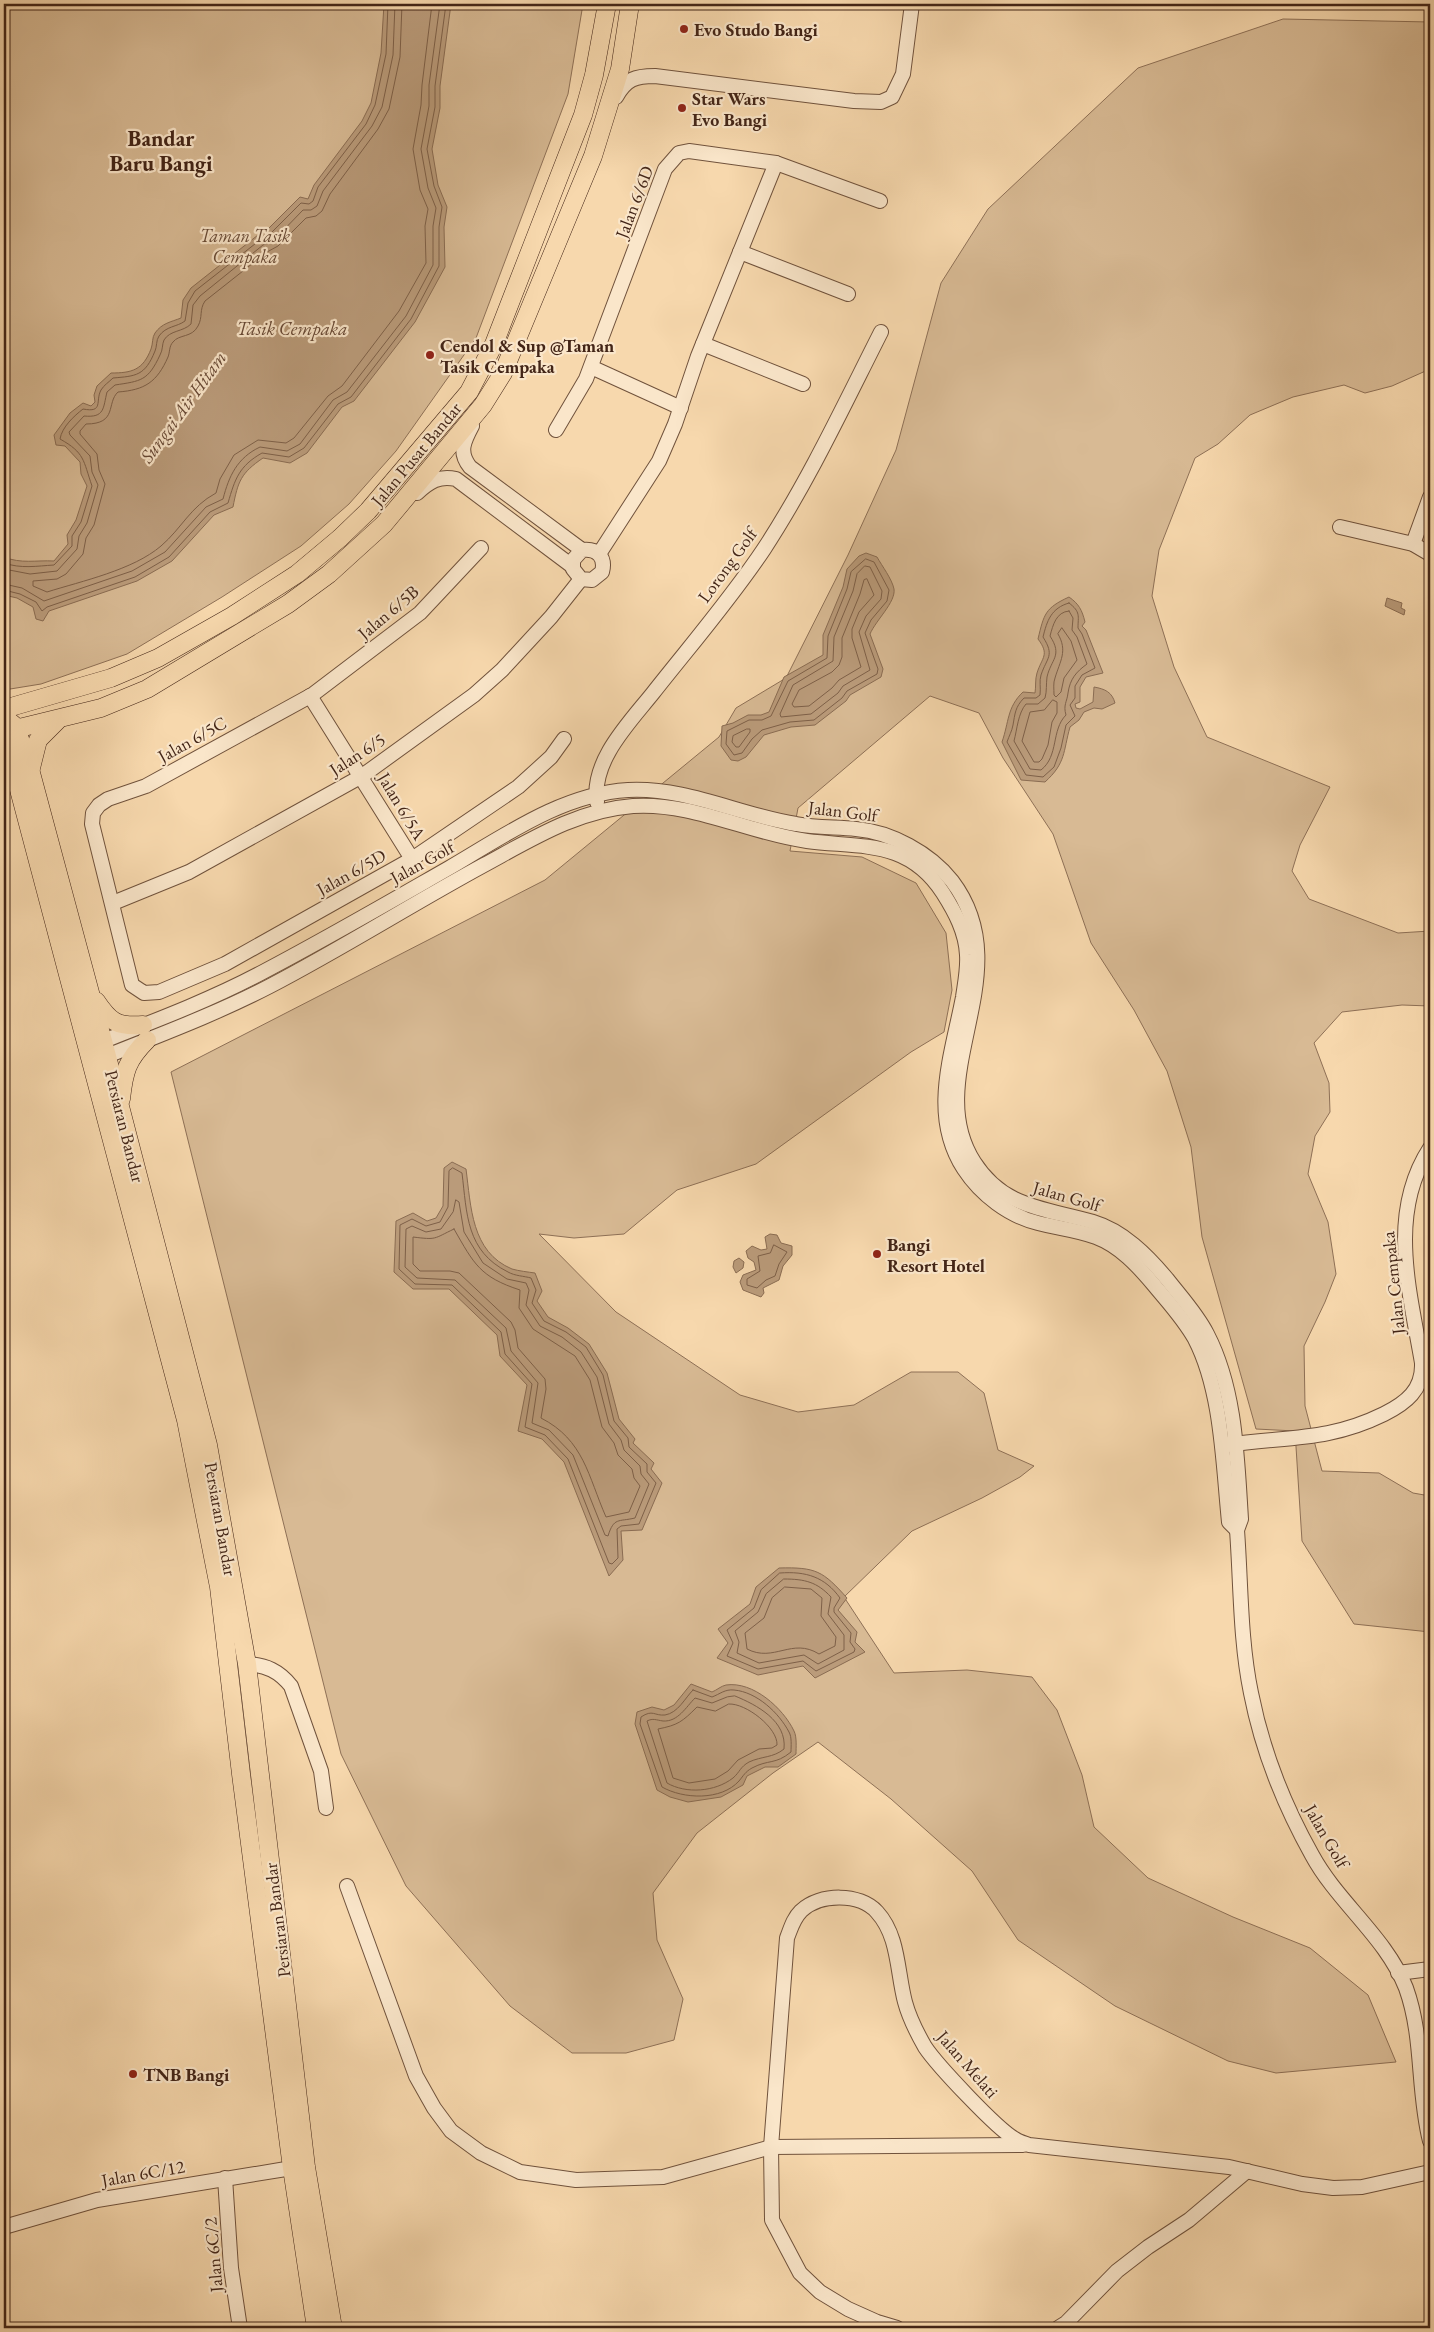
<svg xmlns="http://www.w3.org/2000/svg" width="1434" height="2332" viewBox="0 0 1434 2332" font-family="'EB Garamond',serif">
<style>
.green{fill:#d8ba94;stroke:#8e7056}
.water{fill:#ba9b7a;stroke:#8a6c52}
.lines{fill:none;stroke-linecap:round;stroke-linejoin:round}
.shore{stroke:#7e6048;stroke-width:1}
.minor-casing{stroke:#70523c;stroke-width:16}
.major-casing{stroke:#432517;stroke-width:19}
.minor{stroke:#fae6ca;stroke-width:14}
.major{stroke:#f7d8ad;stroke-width:18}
.poi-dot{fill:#8f2418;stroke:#fae6ca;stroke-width:2}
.labels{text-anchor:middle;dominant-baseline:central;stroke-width:4.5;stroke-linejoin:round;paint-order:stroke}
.poi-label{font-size:18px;font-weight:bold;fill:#432517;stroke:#fae6ca;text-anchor:start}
.street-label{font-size:18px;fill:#432517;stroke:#fae6ca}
.park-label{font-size:18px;font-style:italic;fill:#684a36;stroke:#fae6ca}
.water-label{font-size:19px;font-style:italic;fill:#674835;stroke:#fae6ca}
.district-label{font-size:22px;font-weight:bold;fill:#432517;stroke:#fae6ca}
</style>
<rect width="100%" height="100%" fill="#f7d8ad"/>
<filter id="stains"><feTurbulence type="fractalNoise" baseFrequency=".004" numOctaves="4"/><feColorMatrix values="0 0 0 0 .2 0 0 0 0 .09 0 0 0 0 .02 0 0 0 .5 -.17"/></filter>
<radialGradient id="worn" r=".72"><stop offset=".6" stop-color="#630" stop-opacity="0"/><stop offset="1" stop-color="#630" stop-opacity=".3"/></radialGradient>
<g class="green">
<path d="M4 4H583L568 94 476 338 396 451 349 504 301 546 222 597 127 654 41 684 4 690Z"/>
<path d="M1283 19 1430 22V369L1392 386 1365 393 1344 385 1293 397 1250 415 1218 444 1195 458 1159 550 1152 596 1174 667 1207 737 1330 787 1300 845 1292 871 1309 899 1398 933 1430 931V1006L1402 1005 1342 1012 1314 1043 1329 1083 1330 1112 1315 1136 1308 1174 1328 1222 1336 1274 1325 1302 1304 1346 1305 1406 1322 1471 1379 1473 1413 1493 1430 1496V1632L1354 1624 1302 1541 1295 1431 1256 1429 1202 1237 1191 1147 1167 1071 1134 1010 1091 943 1053 834 1003 758 979 713 930 696 798 808 790 851 862 857 916 883 946 933 952 990 944 1032 911 1052 756 1164 677 1190 624 1234 574 1238 539 1234 616 1312 740 1395 798 1412 854 1405 911 1372H958L984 1393 998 1450 1034 1466 1020 1477 982 1498 912 1531 844 1597 894 1673 967 1670 1032 1677 1057 1710 1082 1775 1094 1827 1148 1878 1233 1917 1310 1948 1368 1995 1396 2062 1276 2073 1228 2061 1115 2006 1018 1940 972 1871 891 1799 818 1742 773 1773 697 1833 653 1893 657 1940 683 1999 674 2040 626 2053H572L510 2006 406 1886 341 1754 171 1072 545 880 719 737 736 708 786 678 848 555 896 450 941 283 988 209 1138 68Z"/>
</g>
<g class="water">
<path d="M384 4H451L440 86V108L432 149 438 185 447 207 444 227 445 267 415 322 354 401 342 407 307 453 290 463 263 458C241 473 238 481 233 507L214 515 172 561 137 581 49 611 43 621 36 619 33 607 17 598 4 595V557C21 564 36 560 54 561L68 544 67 535 76 520 87 486 81 474 80 462 65 446 56 445 54 435 70 413 83 403 91 406 95 402 94 395 97 386 111 373C132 373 143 370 151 349 153 344 152 337 155 333 162 323 171 322 181 318L183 300 191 288 258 235 265 232 300 197 308 199 314 185 362 121 371 103 381 53Z"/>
<path d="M866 553 877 557C882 566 892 579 894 589 896 602 876 620 870 634L883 669 881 677 850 695 846 701 815 725 791 727 764 735 746 757 738 761 731 760 721 746 722 726 733 723 748 715H761L769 712 784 677 823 655V635L843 587 847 569 859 556Z"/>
<path d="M1069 597C1079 604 1082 610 1085 622L1082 626 1086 630 1103 673 1086 677 1080 687V702L1075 704 1076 708 1080 709 1093 702 1094 687C1105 689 1112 692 1115 703L1102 709 1094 708 1084 712 1079 720 1070 727C1063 752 1066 763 1045 782L1021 780 1002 742C1009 722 1007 707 1023 692L1035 693C1036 687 1035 679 1037 673 1042 657 1050 655 1038 639 1044 614 1045 608 1069 597Z"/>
<path d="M1387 598 1402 603 1401 608 1405 610 1404 615 1385 606Z"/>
<path d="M452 1162 466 1169C471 1206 471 1252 512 1269 519 1271 528 1272 535 1273L542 1291 537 1301 548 1317 568 1328 589 1344 607 1373 619 1419 635 1439 633 1443 654 1463 651 1469 662 1483 642 1530 621 1531 623 1560 609 1576 564 1462 542 1439 518 1431 527 1385 500 1356 497 1335 449 1289H413L394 1272 396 1221 413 1213 427 1221 436 1218 443 1206 444 1168Z"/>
<path d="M770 1234 777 1235 781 1243 792 1246V1255L783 1266 779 1280 763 1288 764 1293 761 1297 743 1290 740 1282 743 1275 756 1270 754 1262 748 1258 746 1251 752 1246 761 1250 767 1249 765 1237Z"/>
<path d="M739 1258 744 1262 743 1268 736 1273 733 1267 734 1261Z"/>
<path d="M779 1568C816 1567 823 1571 847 1598L838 1610 857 1632 855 1642 865 1652 815 1678 803 1666 758 1675 717 1658 728 1643 718 1629 750 1604 756 1587Z"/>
<path d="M691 1684 712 1692C717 1690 721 1686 726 1685 753 1681 783 1708 794 1731 797 1737 796 1747 796 1754L778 1767H765L747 1776 743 1785 721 1797 688 1802 670 1797 657 1790 635 1724 637 1712 652 1707 664 1710 674 1705Z"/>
</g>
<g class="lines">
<g class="shore">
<path d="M402 4 400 57 389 109 378 129 330 194 322 211 316 216 306 218 278 246 267 252 205 301C199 310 203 317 198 326 192 338 179 334 173 342 169 346 170 352 168 357 157 382 145 390 118 392 106 403 118 424 86 424L80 431V434L97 454 99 470 105 484 94 525 86 538 83 554 66 574 57 579 33 581V586L47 592C82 581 133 570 161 546 182 528 190 507 216 493L220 479 234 455 258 440 286 443 294 438 328 396 342 386 399 311 426 263 425 226 428 209 420 190 413 149 421 105 422 85 432 4"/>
<path d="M866 559 874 562 889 590 887 601 871 620 865 633 878 669 877 674 847 691 842 698 814 720 790 722 762 730 752 739 742 753 734 755 726 744 727 731 749 720H762L771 716 788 681 827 658 828 636 847 589 851 572Z"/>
<path d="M4 563C21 569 37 566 54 565L72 546V536L81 522 92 486C83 460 85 453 60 439 62 427 74 416 83 409 104 413 95 401 101 390 104 385 109 382 113 378 136 376 145 376 155 351 157 347 156 340 159 336 166 326 177 327 185 321L188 303 195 291 260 240 268 236 301 203 309 204 313 201 318 187 366 124 375 105 386 54 388 4"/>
<path d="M865 566 870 567 882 591 881 599 866 616 859 632 870 670 843 686 838 693 811 714 781 717 780 714 793 685 833 661 834 637 853 591 857 574Z"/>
<path d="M4 569 30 574 57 571 77 549 79 536 87 523 98 485 92 472 90 456 70 435 69 432 84 416C105 418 103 408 107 392L115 385C141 381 148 381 160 355 163 350 162 344 164 340 170 330 183 332 191 324L193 305 200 296 263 245 273 241 303 210H311L317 206 323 191 372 126 382 107 393 55 395 4"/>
<path d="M867 579 874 595 859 612 852 629V638L861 667 839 680 832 688 809 706 794 707 792 704 799 690 832 672 839 665 842 657V638L860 594 864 580Z"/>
<path d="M4 584 22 588 44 601 132 571 165 552 206 507 223 499C229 476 237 458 260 447L287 451 300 444 333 400 347 392 406 316 433 265V226L436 208 428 188 421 149 429 106V85L440 4"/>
<path d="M4 590 20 594 36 602 42 611 47 607 135 577 169 557 210 512 228 503C235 479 239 466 262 453L289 457 304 448 338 404 351 397 411 319 439 266V227L442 207 434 186 427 149 435 107V86L446 4"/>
<path d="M1069 603C1081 612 1078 616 1078 628L1082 634 1095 668 1082 675 1075 686V698L1070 705 1075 716 1066 725 1061 748 1054 767 1043 777 1026 775 1007 742C1009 736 1012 731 1013 725 1015 714 1015 707 1024 698H1036L1040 695C1041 688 1039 681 1041 675 1047 657 1055 656 1043 637 1047 621 1051 608 1069 603Z"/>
<path d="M1069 611 1073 618 1072 630 1077 637 1087 664C1076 672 1070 679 1068 693 1067 702 1063 705 1066 715 1051 730 1059 756 1041 770L1030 769 1014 741C1017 730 1018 713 1026 704H1038L1045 698C1047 691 1046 684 1047 677 1051 659 1063 656 1050 636 1053 625 1056 612 1069 611Z"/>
<path d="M1062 628 1071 641 1077 660 1064 678 1061 692 1056 697 1054 695C1054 689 1053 683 1055 678 1060 661 1068 651 1058 634Z"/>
<path d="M1053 700 1057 702V713L1052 722 1048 745 1042 759 1039 762H1034L1022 741 1030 712 1044 710Z"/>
<path d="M747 729H750V732L739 747H736L732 742 733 736Z"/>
<path d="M453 1168 462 1173C467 1214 466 1251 508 1272 515 1276 524 1276 531 1278L536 1290 532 1303 544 1321 566 1332 586 1347 603 1375 614 1421 628 1438 629 1447 647 1464V1472L656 1483 639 1524 621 1526 617 1529 618 1558 612 1564 609 1563 568 1459 545 1435 525 1427 532 1384 505 1354 501 1332 452 1285 415 1284 399 1269 400 1225 412 1219 426 1226 440 1222 448 1207 449 1171Z"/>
<path d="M456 1200 459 1202 464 1232 483 1263 507 1279 526 1283 529 1290 526 1305 540 1326 562 1337 581 1352 597 1377 609 1424 621 1440 624 1450 640 1466 641 1474 649 1484 635 1518C618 1522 614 1517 608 1536L605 1535 573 1455 549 1430 532 1423 538 1383 511 1351 506 1328 455 1280 417 1278 405 1267 406 1229 412 1226 426 1232 441 1229 453 1212Z"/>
<path d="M454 1229C474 1264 480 1277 520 1290L519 1308 533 1329 575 1356 590 1380 602 1427 614 1443 618 1455 632 1469 634 1478 640 1486 629 1512 606 1517C588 1476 584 1440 541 1418L546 1389 545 1379 518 1348 515 1330 511 1322 459 1273 450 1271H420L413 1264V1237C437 1240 433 1239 454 1229Z"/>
<path d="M774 1245 787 1252 779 1264 775 1276 766 1280 757 1288 747 1285V1279L760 1271 758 1256 770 1253Z"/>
<path d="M780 1573C806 1571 825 1577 840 1598L834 1608V1612L851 1633 850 1642 855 1649 854 1652 816 1671 803 1661 758 1669 727 1656 733 1643 727 1630 754 1608 761 1590Z"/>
<path d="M784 1579C805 1579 817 1582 831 1597L828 1614 844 1635V1650L818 1664 804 1655 759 1663 737 1653 739 1642 735 1631 758 1612 766 1594Z"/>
<path d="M785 1587 811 1589 822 1598 821 1616 836 1637 835 1646 819 1654C792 1637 774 1663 747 1649L745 1633 764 1618 772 1598Z"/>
<path d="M693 1690 712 1697C720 1694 725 1689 734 1690 757 1692 779 1713 789 1732 792 1737 791 1746 791 1752 775 1765 769 1759 752 1768 745 1772 744 1775 739 1781 721 1801 683 1799 662 1787L640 1724 641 1717C653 1709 654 1716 665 1715 678 1713 685 1698 693 1690Z"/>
<path d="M735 1696C757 1705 787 1721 784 1749 773 1758 762 1756 749 1762 740 1767 740 1772 733 1778 715 1792 686 1794 667 1783L647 1721C653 1718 656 1720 663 1721 678 1722 686 1707 695 1698L712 1703 727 1697Z"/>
<path d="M729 1704C746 1703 778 1728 777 1745L772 1748 759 1749 738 1760 728 1771 715 1779 689 1783 673 1778 658 1729C678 1725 682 1722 697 1707L715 1711Z"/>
</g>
<g class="minor-casing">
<g id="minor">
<path d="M616 97C626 79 635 76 655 76L854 101 881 102 892 97 903 74 912 4"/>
<path d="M740 252 848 294"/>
<path d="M703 344 803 384"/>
<path d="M591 367 681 408"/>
<path d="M472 426C464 441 458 452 470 467L582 550C597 548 606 557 602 572L592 580 581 579 573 569V560L582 550"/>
<path d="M556 430 586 379 665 169 679 153 689 151 776 163 880 201"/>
<path d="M417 493C429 482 439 475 456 479L572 566"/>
<path d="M1340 527 1413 544 1430 554"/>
<path d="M1413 544 1430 497"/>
<path d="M481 548 420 613 312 695 146 786 108 799 99 805 93 813 92 824 132 985 144 993 159 992 225 964 412 859 518 787 551 757 564 739"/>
<path d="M599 554 659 461 675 424 698 356 776 163"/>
<path d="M310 696 412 859"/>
<path d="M597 802C591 761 629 723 653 693 690 646 730 600 764 549 809 480 844 405 881 332"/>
<path d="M113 903 189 872 362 776 474 695 502 670 551 617 581 579"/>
<path d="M103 1041C157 1020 210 1000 261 973 324 940 386 904 449 868 504 836 562 794 628 790 687 787 739 815 796 824 815 828 836 827 856 829 891 832 930 853 952 881 1022 973 919 1076 974 1162 1004 1209 1046 1208 1093 1222 1123 1231 1147 1255 1167 1279 1181 1297 1197 1314 1207 1334 1236 1390 1237 1458 1241 1519L1237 1530C1241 1584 1240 1640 1251 1693 1262 1749 1284 1805 1312 1855 1338 1903 1386 1937 1406 1988 1424 2038 1417 2090 1430 2141"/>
<path d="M107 1056C162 1034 218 1013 270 986 343 948 412 904 484 865 532 839 578 810 633 806 693 802 748 833 807 841 861 848 908 839 943 893 955 912 966 932 967 955 968 969 965 983 963 997 952 1055 929 1115 964 1169 981 1195 1009 1216 1038 1223 1057 1228 1078 1230 1096 1237 1120 1246 1138 1266 1154 1285 1168 1302 1184 1319 1195 1339 1222 1391 1223 1464 1229 1522L1237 1530"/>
<path d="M1227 1445C1286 1436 1327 1442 1384 1414 1406 1403 1423 1390 1422 1363 1410 1292 1387 1214 1430 1148"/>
<path d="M247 1664C266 1665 279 1671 291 1686L321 1771 326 1808"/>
<path d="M347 1886 416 2076 434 2108 451 2131 481 2153 520 2172 576 2180 663 2177 771 2147 1023 2145"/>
<path d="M1398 1973 1430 1969"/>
<path d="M225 2178 231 2268 240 2328"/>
<path d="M4 2227 97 2200 292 2168"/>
<path d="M897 2328 877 2322 848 2309 820 2292 800 2273 772 2220 771 2147 787 1938C791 1928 793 1919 801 1911 820 1893 860 1893 877 1912 899 1936 897 1972 905 2002 909 2017 917 2033 925 2047 937 2065 997 2129 1015 2139 1019 2142 1024 2143 1029 2145L1229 2167 1302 2184 1333 2188 1362 2187 1430 2172"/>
<path d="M1058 2328 1066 2323 1117 2271 1148 2247 1189 2220 1247 2171"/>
</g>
</g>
<g class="major-casing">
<g id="major">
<path d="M4 709 111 678 158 658 232 616 297 574 340 538 368 511 469 392 494 344 583 115 594 75 607 4"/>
<path d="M4 721H9L16 727 31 773 103 1041 208 1445 247 1664 306 2167 333 2328"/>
<path d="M7 731 101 708 147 689 288 604 329 574 384 524 483 405 503 373 593 156 620 69 630 4"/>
<path d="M4 733 186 1420 219 1587 241 1774 292 2168 316 2328"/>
<path d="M31 768 38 740 57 721"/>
<path d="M96 1001C110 1022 117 1027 143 1025"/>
<path d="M121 1099C124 1071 127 1060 147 1040"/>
</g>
</g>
<use href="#minor" class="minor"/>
<use href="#major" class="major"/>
</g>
<g class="poi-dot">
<circle cx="684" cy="29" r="5"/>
<circle cx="682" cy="108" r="5"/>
<circle cx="430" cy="355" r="5"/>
<circle cx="877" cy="1254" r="5"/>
<circle cx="133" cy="2074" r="5"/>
</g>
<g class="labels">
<g class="poi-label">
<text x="694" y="29">Evo Studo Bangi</text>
<text x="692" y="98">Star Wars<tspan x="692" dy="21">Evo Bangi</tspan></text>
<text x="440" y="345">Cendol &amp; Sup @Taman<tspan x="440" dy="21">Tasik Cempaka</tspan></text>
<text x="887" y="1244">Bangi<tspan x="887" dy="21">Resort Hotel</tspan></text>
<text x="143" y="2074">TNB Bangi</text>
</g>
<g class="street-label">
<text transform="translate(634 202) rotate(-69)">Jalan 6/6D</text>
<text transform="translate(416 454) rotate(-50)">Jalan Pusat Bandar</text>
<text transform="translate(727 565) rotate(-54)">Lorong Golf</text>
<text transform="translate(388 612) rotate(-40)">Jalan 6/5B</text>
<text transform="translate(192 739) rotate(-29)">Jalan 6/5C</text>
<text transform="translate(357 754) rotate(-33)">Jalan 6/5</text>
<text transform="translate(402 806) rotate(59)">Jalan 6/5A</text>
<text transform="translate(843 811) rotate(7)">Jalan Golf</text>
<text transform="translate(422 862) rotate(-29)">Jalan Golf</text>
<text transform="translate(351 872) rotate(-29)">Jalan 6/5D</text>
<text transform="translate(125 1126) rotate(76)">Persiaran Bandar</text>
<text transform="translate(1067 1196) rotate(16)">Jalan Golf</text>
<text transform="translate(1393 1283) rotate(-96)">Jalan Cempaka</text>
<text transform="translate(221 1519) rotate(80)">Persiaran Bandar</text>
<text transform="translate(1327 1836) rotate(60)">Jalan Golf</text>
<text transform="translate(277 1920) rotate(-97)">Persiaran Bandar</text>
<text transform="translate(968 2064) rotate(49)">Jalan Melati</text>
<text transform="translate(143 2173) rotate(-10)">Jalan 6C/12</text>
<text transform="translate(213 2255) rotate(-95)">Jalan 6C/2</text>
</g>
<g class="park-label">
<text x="245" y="235">Taman Tasik<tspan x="245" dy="21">Cempaka</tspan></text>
</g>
<g class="water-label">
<text x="292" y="328">Tasik Cempaka</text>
<text transform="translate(183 407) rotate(-54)">Sungai Air Hitam</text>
</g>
<g class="district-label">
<text x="161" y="138">Bandar<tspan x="161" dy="25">Baru Bangi</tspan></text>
</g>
</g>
<rect width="1434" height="2332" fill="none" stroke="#f7d8ad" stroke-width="20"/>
<rect x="5" y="5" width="1424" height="2322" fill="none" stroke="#432517" stroke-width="2.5"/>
<rect x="10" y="10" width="1414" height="2312" fill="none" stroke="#432517"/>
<rect width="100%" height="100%" filter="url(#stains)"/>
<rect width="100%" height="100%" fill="url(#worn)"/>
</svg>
